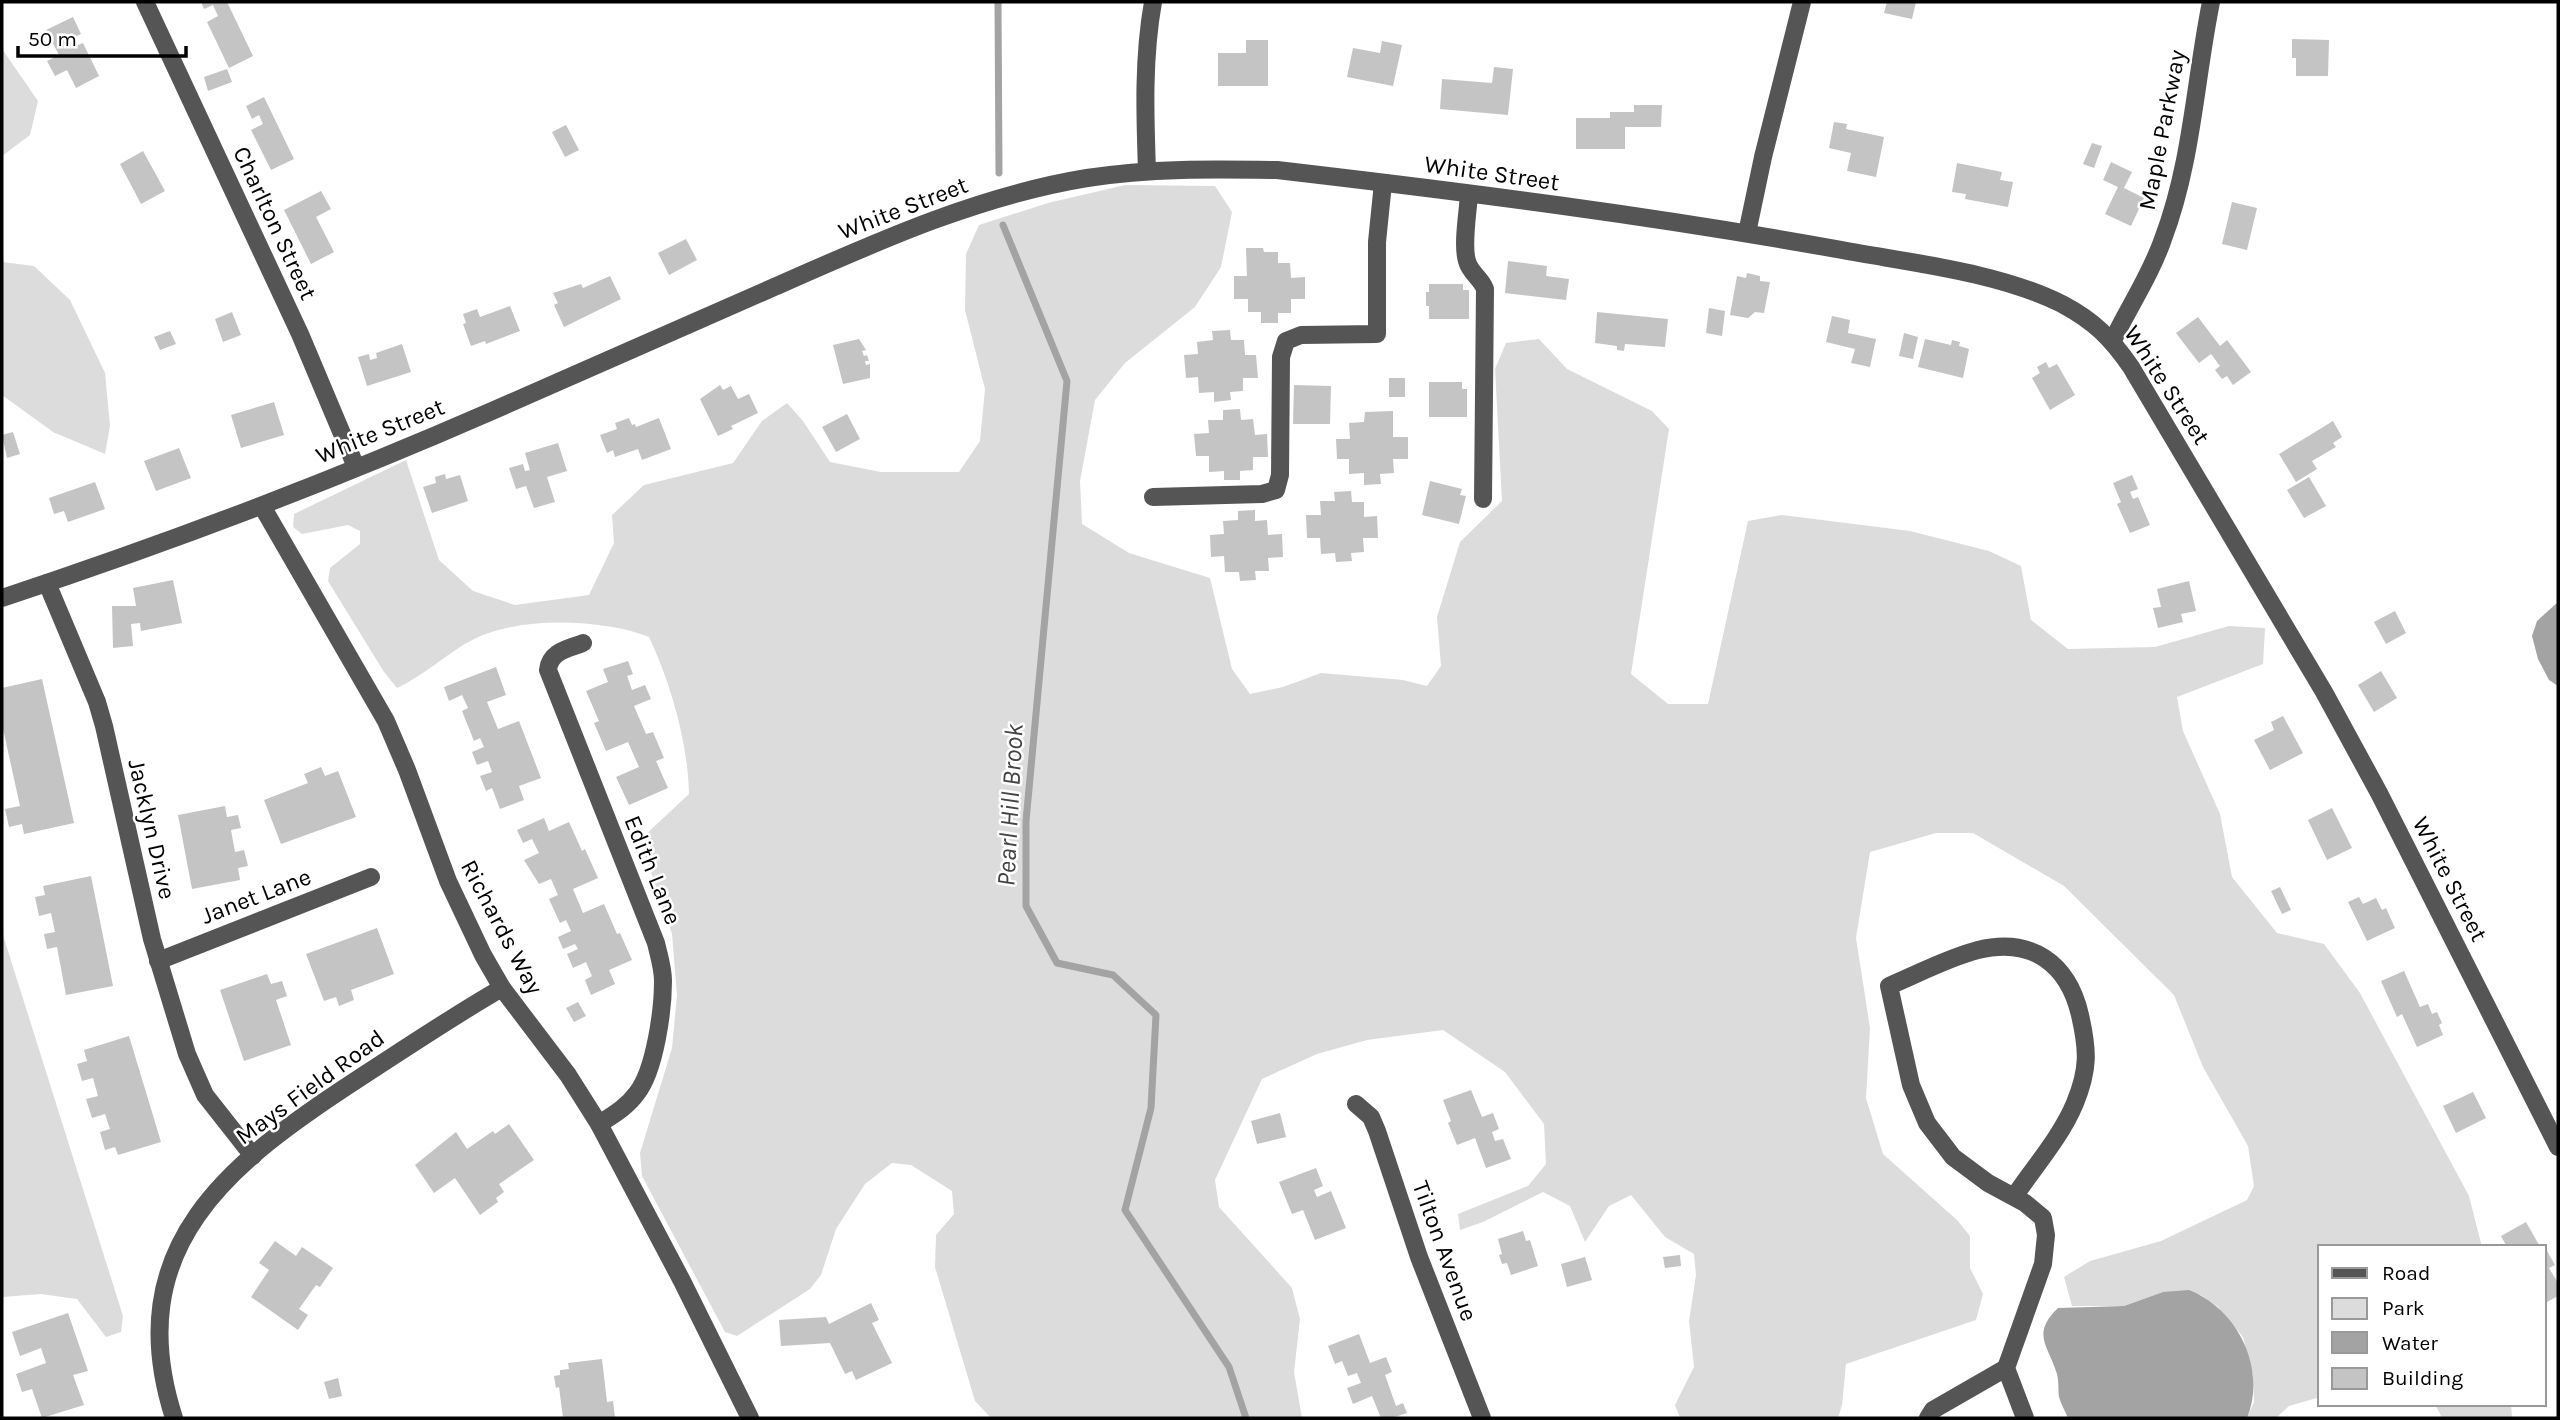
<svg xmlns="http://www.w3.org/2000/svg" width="2560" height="1420" viewBox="0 0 2560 1420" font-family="Karla,sans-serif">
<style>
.green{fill:#dcdcdc}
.water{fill:#a3a3a3}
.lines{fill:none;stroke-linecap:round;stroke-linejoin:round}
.stream{stroke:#a3a3a3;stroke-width:7}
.building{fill:#c4c4c4}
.minor{stroke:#555;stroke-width:18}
.labels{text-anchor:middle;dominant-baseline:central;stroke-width:5;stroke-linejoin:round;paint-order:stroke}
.street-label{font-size:24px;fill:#000;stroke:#fff}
.water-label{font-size:26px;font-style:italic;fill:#444;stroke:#fff}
</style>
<rect width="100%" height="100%" fill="#fff"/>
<g class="green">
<path d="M2 49 38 101 30 135 2 156Z"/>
<path d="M1125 185 1215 186 1232 212 1221 267 1195 307 1125 363 1095 400 1080 481 1082 524 1129 553 1210 578 1232 669 1250 694 1283 687 1321 673 1403 680 1427 686 1441 666 1437 617 1460 542 1502 501 1495 369 1506 343 1539 339 1567 369 1652 411 1669 429 1631 674 1668 704H1708L1748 521 1782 515 1910 531 1989 551 2021 566 2031 620 2068 649 2155 647 2229 626 2265 628 2263 664 2177 697 2183 731 2220 814 2232 877 2277 933 2324 944 2360 993 2469 1196 2482 1247H2320V1397L2289 1406 2276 1418H2247L2254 1402 2253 1376 2243 1337 2217 1306 2201 1295 2163 1292 2124 1306H2072L2064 1277 2090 1261 2161 1241 2247 1200 2254 1186 2248 1146 2203 1067 2174 995 2064 886 1973 833H1936L1870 852 1856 938 1870 1028 1866 1098 1883 1154 1957 1220 1970 1236V1268L1983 1294 1976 1320 1846 1364 1842 1405 1838 1418H1680L1675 1405 1694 1367 1689 1321 1696 1275 1694 1254 1665 1237 1631 1195 1609 1206 1585 1242 1570 1206 1543 1192 1483 1222 1460 1230 1458 1214 1528 1186 1546 1164 1544 1124 1505 1072 1443 1030 1367 1040 1317 1054 1262 1079 1215 1180 1219 1207 1292 1288 1300 1319 1294 1372 1302 1418H991L975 1401 935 1267 936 1235 954 1214 952 1191 911 1165 892 1163 865 1184 836 1229 821 1275 810 1289 737 1336 725 1332 642 1176 640 1153 672 1048 677 995 672 934 642 846 643 837 689 794C688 743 671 684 649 637 603 619 520 616 474 639 447 653 425 675 397 688L384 672 328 581 330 568 360 544V531L348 525 302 534 293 527 294 514 406 460 439 560 473 591 515 605 589 595 614 543 612 515 644 485 733 463 762 421 787 403 803 421 830 462 881 472H959L980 441 985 389 965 310 966 254 979 225 1048 203Z"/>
<path d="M2 262 34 266 70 300 105 373 110 426 105 454 53 432 2 395Z"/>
<path d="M2 932 123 1316 121 1332 106 1337 77 1299 41 1294 2 1297Z"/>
<path d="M2435 1404H2511L2512 1418H2442Z"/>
</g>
<g class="water">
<path d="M2558 602V686L2549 680 2538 659 2532 636 2537 621Z"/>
<path d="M2189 1290C2238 1309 2267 1369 2247 1418H2068C2065 1411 2061 1404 2059 1397 2058 1390 2059 1382 2057 1374 2048 1345 2031 1334 2058 1308L2124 1306 2163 1292Z"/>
</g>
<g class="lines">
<g class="stream">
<path d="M998 2 999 173"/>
<path d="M1003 225 1067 381 1026 821V906L1057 963 1113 975 1156 1015 1151 1108 1125 1210 1229 1367 1246 1418"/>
</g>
</g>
<g class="building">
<path d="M201 2H227L253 56 229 68 207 22 218 16 213 5 204 9Z"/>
<path d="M1887 2H1916L1912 19 1884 13Z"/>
<path d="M73 17 81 34 69 40 73 47 83 43 99 76 76 88 67 70 55 76 47 61 59 55 46 30Z"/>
<path d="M2292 39 2329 40 2328 76H2296V58H2292Z"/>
<path d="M1246 40H1268V86H1218V53H1246Z"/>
<path d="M1382 41 1402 45 1393 86 1347 77 1353 48 1380 53Z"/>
<path d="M1494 67 1513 69 1508 115 1440 109 1442 79 1492 83Z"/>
<path d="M227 69 232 82 208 91 204 77Z"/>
<path d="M264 97 294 159 271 170 251 130 263 124 259 115 252 119 246 106Z"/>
<path d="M1634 105H1662L1661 127H1625V149H1576V118H1610V112H1634Z"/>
<path d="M1834 122 1847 124 1846 129 1884 137 1876 177 1847 171 1851 153 1829 148Z"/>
<path d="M566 125 579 150 565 157 552 132Z"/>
<path d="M2092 143 2102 146 2094 168 2083 164Z"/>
<path d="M143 151 165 191 141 204 120 164Z"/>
<path d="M2111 162 2132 172 2124 188 2144 198 2131 226 2105 214 2118 187 2103 180Z"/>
<path d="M1957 163 2002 172 2000 180 2013 182 2008 207 1965 199 1966 194 1952 192Z"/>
<path d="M321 191 331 209 316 217 334 252 311 264 284 210Z"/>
<path d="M2232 202 2257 208 2247 250 2222 244Z"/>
<path d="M686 239 697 260 669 275 658 253Z"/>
<path d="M1246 248H1263L1264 252H1278V263H1290L1291 278 1305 277V299H1291V313H1278V323H1261V312H1248V299H1234V276H1247Z"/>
<path d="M1508 261 1547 266 1546 276 1569 279 1566 300 1505 293Z"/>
<path d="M1747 273 1760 276V281L1770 282 1764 313 1755 312 1748 318 1730 315 1737 276 1746 278Z"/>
<path d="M610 276 621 299 564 327 554 305 558 303 553 293 581 284 583 288Z"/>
<path d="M1429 284H1463V290H1469V319H1429V306H1426V292H1429Z"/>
<path d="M510 306 520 331 486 344 485 341 471 346 463 324 466 323 463 314 477 309 480 317Z"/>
<path d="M1709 308 1725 311 1722 336 1706 333Z"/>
<path d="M232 312 241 335 223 342 215 319Z"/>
<path d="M1597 312 1668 319 1665 347 1625 344 1624 351 1617 350V346L1595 343Z"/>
<path d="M1832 316 1850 320 1848 333 1876 339 1870 367 1851 363 1855 349 1826 342Z"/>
<path d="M2198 317 2220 346 2227 340 2251 372 2233 385 2227 376 2222 379 2215 370 2220 366 2211 354 2199 363 2176 333Z"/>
<path d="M1230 330 1231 340H1244L1245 355H1256L1258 378H1243V391L1230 392 1231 400 1214 402V392L1199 393 1198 377 1186 378 1184 355 1198 354 1197 342 1213 340 1212 331Z"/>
<path d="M170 331 176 344 160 350 154 337Z"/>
<path d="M1904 333 1918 337 1913 359 1899 356Z"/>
<path d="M859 339 866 350 862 351 864 356 867 355 869 361H865L866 365 870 364V378L843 384 833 345Z"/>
<path d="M1925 339 1951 345 1952 340 1960 342 1959 346 1969 349 1963 378 1918 367Z"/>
<path d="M402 344 411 372 367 386 358 357 369 354 370 360 377 358 376 353Z"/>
<path d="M2046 362 2049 368 2057 364 2075 395 2050 410 2032 378 2040 373 2037 367Z"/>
<rect x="1389" y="378" width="16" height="19"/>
<path d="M1429 382H1462V389H1467V417H1429Z"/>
<path d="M720 385 723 390 731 386 738 399 749 394 758 413 731 426 733 429 718 436 700 399Z"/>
<path d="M1294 385 1331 386 1330 424H1293Z"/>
<path d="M274 402 284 435 241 448 231 415Z"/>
<path d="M1240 409 1241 420 1253 419 1255 435 1267 434 1268 457H1253V470L1240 471V480H1224V471L1209 472V456H1196L1194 434 1209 433 1208 420H1223V410Z"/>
<path d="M1393 411V437H1408V459H1393L1394 473 1380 474 1381 484 1364 485V473L1349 474V459H1337L1336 439H1350L1349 423 1364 422 1365 412Z"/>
<path d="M847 414 860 439 836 452 822 427Z"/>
<path d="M629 418 632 425 635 424 636 427 659 418 671 449 642 460 638 449 615 457 613 450 607 453 600 435 617 429 615 423Z"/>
<path d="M2333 421 2342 437 2333 443 2336 447 2312 461 2317 469 2296 482 2279 454Z"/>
<path d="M13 432 20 454 7 458 2 435Z"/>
<path d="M558 443 567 471 547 477 555 502 534 508 526 486 516 489 509 468 523 464 525 471 530 470 525 453Z"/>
<path d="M179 448 191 478 156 491 144 461Z"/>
<path d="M445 474 446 479 460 475 468 501 432 513 423 487 436 483 435 477Z"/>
<path d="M2132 475 2138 489 2130 492 2133 499 2138 497 2150 525 2130 533 2117 504 2121 502 2113 483Z"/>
<path d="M2309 477 2326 506 2304 518 2287 490Z"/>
<path d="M1430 481 1462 489 1460 495 1466 496 1459 524 1422 515Z"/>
<path d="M95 482 105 509 68 522 64 511 54 514 49 498Z"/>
<path d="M1351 491 1352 502H1364V517L1377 516 1378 538H1363L1364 552 1351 553 1352 561 1336 562 1335 553 1321 554 1320 538H1307L1306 515H1321L1320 501H1335L1334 492Z"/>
<path d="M1255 510V521L1267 520 1268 535 1282 534 1283 557 1268 558 1269 571H1255L1256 580 1240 581 1239 572H1225L1224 556 1211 557 1210 535 1224 534 1223 521 1238 520V511Z"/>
<path d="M173 580 182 623 141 631 140 623 131 624 133 646 113 648 112 606H136L133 588Z"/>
<path d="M2189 581 2196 611 2181 614 2183 622 2158 628 2153 608 2161 607 2157 589Z"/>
<path d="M2395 611 2406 633 2386 644 2374 622Z"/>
<path d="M628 661 633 674 627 676 632 690 645 685 651 699 634 706 646 734 653 732 664 758 656 761 668 788 629 805 616 777 639 767 628 742 606 751 594 723 599 721 586 691 608 682 603 669Z"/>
<path d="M496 667 506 695 487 702 498 729 519 721 541 778 519 786 524 800 500 809 492 788 486 791 480 776 492 772 488 761 477 765 472 752 484 747 480 738 474 741 462 711 468 708 462 695 449 701 444 687Z"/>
<path d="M2381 671 2397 698 2374 712 2358 685Z"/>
<path d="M42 679 74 823 24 834 22 824 9 827 5 809 20 806 2 724V688Z"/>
<path d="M2283 716 2303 753 2270 770 2254 740 2274 730 2271 722Z"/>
<path d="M321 767 325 776 338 771 356 817 281 844 264 800 308 783 304 774Z"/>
<path d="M225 806 227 817 238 815 241 828 231 830 235 852 244 850 248 866 238 868 240 880 192 889 178 815Z"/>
<path d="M2332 808 2352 848 2327 860 2308 820Z"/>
<path d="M544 818 549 831 569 822 582 851 585 849 598 878 573 889 583 913 604 904 617 934 620 933 632 960 609 970 615 984 591 995 585 980 592 976 586 962 573 968 567 954 578 949 575 944 563 949 558 937 571 931 566 920 560 923 549 899 558 895 551 879 539 884 524 860 539 853 532 839 523 843 517 830Z"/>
<path d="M91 876 113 986 66 995 57 947 47 949 44 934 55 932 51 913 39 916 35 897 45 895 43 886Z"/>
<path d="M2280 887 2291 910 2282 914 2271 891Z"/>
<path d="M2359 897 2363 904 2376 898 2382 910 2386 908 2395 928 2367 941 2348 902Z"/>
<path d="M377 928 394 974 351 990 354 1000 339 1006 336 997 324 1001 306 954Z"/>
<path d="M2404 971 2420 1007 2428 1004 2432 1014 2437 1012 2442 1023 2439 1025 2443 1035 2417 1047 2402 1014 2397 1017 2381 981Z"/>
<path d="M267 974 271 984 282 981 287 996 276 1000 291 1045 244 1061 220 990Z"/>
<path d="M578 1002 586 1016 574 1022 566 1008Z"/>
<path d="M129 1036 161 1142 118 1155 115 1147 105 1150 100 1132 110 1129 105 1114 92 1118 86 1099 98 1096 93 1078 82 1081 77 1064 87 1061 84 1050Z"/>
<path d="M1471 1090 1482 1117 1493 1113 1499 1129 1492 1132 1495 1141 1503 1139 1511 1159 1486 1168 1475 1138 1457 1145 1448 1123 1451 1121 1443 1100Z"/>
<path d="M2473 1092 2486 1118 2456 1133 2443 1106Z"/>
<path d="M1280 1113 1286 1137 1257 1144 1251 1121Z"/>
<path d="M509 1124 534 1160 499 1184 504 1192 496 1198 498 1202 480 1215 455 1178 434 1193 415 1165 456 1132 467 1149 493 1131 495 1134Z"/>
<path d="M1316 1168 1323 1186 1314 1190 1317 1197 1331 1191 1346 1228 1315 1240 1303 1210 1292 1214 1279 1182Z"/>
<path d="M2526 1222 2539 1245 2507 1247 2501 1236Z"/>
<path d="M1523 1231 1526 1241 1530 1240 1538 1266 1511 1275 1507 1263 1502 1264 1499 1255 1502 1254 1498 1239Z"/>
<path d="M275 1241 296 1256 302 1247 333 1268 320 1287 316 1285 299 1309 308 1315 298 1330 251 1297 269 1270 259 1263Z"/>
<path d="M2546 1249 2555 1265 2549 1268 2558 1283V1296L2547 1302 2544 1297V1250Z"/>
<path d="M1680 1255 1681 1266 1665 1268 1663 1257Z"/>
<path d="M1585 1257 1592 1280 1567 1287 1561 1264Z"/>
<path d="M871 1303 879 1320 872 1323 892 1363 856 1380 852 1371 845 1374 830 1343 781 1346 779 1320 826 1317 829 1324Z"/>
<path d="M68 1313 88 1371 73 1375 84 1405 42 1418 32 1389 22 1392 16 1374 46 1363 41 1348 20 1356 12 1332Z"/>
<path d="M1359 1334 1370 1363 1386 1357 1392 1372 1385 1375 1396 1406 1403 1403 1407 1413 1392 1418H1381L1372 1396 1353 1404 1347 1388 1361 1383 1357 1373 1348 1376 1342 1361 1335 1364 1328 1346Z"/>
<path d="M602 1359 607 1402 613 1401 615 1418H563L559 1387 556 1388 554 1376 560 1375V1370L569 1369 568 1363Z"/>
<path d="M338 1378 342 1396 329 1399 324 1382Z"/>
</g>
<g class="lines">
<g class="minor">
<path d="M145 2 300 334 356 467"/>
<path d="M1147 171C1145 114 1143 58 1153 2"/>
<path d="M1469 194C1468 212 1462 245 1467 261 1470 273 1481 278 1485 289L1483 499"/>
<path d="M1747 233 1763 157 1802 2"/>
<path d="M2113 340C2129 307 2151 274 2163 239 2192 163 2195 81 2211 2"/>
<path d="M1153 497 1262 494 1276 490 1280 475 1281 357 1286 341 1301 335 1377 334V242L1383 183"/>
<path d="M262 506 386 721 407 770 448 881 483 955 502 988 568 1075 599 1124 682 1281 750 1418"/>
<path d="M47 583 97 702 104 726 152 939 187 1054 205 1095 253 1156"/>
<path d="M2 598C168 543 332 481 492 411 585 370 679 329 772 288 874 243 977 196 1087 178 1150 168 1213 169 1277 170 1466 192 1655 216 1842 250 1912 263 1998 272 2062 304 2094 321 2111 338 2131 367L2324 692 2379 793 2558 1147"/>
<path d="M583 643C568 649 550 651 548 670L656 943C659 956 663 968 663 981 663 1010 655 1070 637 1093 627 1107 613 1115 599 1124"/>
<path d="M158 961 371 877"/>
<path d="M1356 1104 1371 1117 1377 1131 1419 1257 1482 1418"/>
<path d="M2014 1197C2034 1167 2061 1137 2075 1103 2089 1069 2088 1050 2080 1015 2068 963 2031 937 1978 950 1947 958 1918 974 1889 986L1911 1085 1927 1123 1953 1157 1988 1183 2025 1203 2043 1218 2046 1235 2043 1264 2006 1368 2025 1418"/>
<path d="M174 1418C119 1247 229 1163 358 1079 406 1048 453 1016 502 988"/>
<path d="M1928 1418 1933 1410 2006 1368"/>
</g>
</g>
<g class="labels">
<g class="street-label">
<text transform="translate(2162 130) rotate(-79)">Maple Parkway</text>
<text transform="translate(1492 173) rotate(8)">White Street</text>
<text transform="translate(903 208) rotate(-21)">White Street</text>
<text transform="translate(275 223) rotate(65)">Charlton Street</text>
<text transform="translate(2167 385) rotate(57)">White Street</text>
<text transform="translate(380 431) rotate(-22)">White Street</text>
<text transform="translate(152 829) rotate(77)">Jacklyn Drive</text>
<text transform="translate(653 870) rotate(68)">Edith Lane</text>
<text transform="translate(2450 879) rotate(63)">White Street</text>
<text transform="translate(256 896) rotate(-21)">Janet Lane</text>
<text transform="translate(502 927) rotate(62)">Richards Way</text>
<text transform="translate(310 1087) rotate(-36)">Mays Field Road</text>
<text transform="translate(1445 1251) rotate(70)">Tilton Avenue</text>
</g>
<g class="water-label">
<text transform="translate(1010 805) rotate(-87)">Pearl Hill Brook</text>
</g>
</g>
<rect width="2560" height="1420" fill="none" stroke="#000000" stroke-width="7"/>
<rect x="2318" y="1245" width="228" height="161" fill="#ffffff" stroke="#999999" stroke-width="2"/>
<rect x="2332" y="1268" width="35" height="10" fill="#555555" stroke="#999999" stroke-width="2"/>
<text x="2382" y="1280" font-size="21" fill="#000000">Road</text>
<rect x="2332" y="1298" width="35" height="21" fill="#dcdcdc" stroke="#999999" stroke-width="2"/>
<text x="2382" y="1315" font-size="21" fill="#000000">Park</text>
<rect x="2332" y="1332" width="35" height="21" fill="#a3a3a3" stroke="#999999" stroke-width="2"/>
<text x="2382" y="1350" font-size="21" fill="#000000">Water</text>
<rect x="2332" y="1368" width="35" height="21" fill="#c4c4c4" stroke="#999999" stroke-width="2"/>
<text x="2382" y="1385" font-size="21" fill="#000000">Building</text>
<path d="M18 46v10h168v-10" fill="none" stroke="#000000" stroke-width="3.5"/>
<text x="28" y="46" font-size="21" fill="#000000" stroke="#ffffff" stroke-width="5" paint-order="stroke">50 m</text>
</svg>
